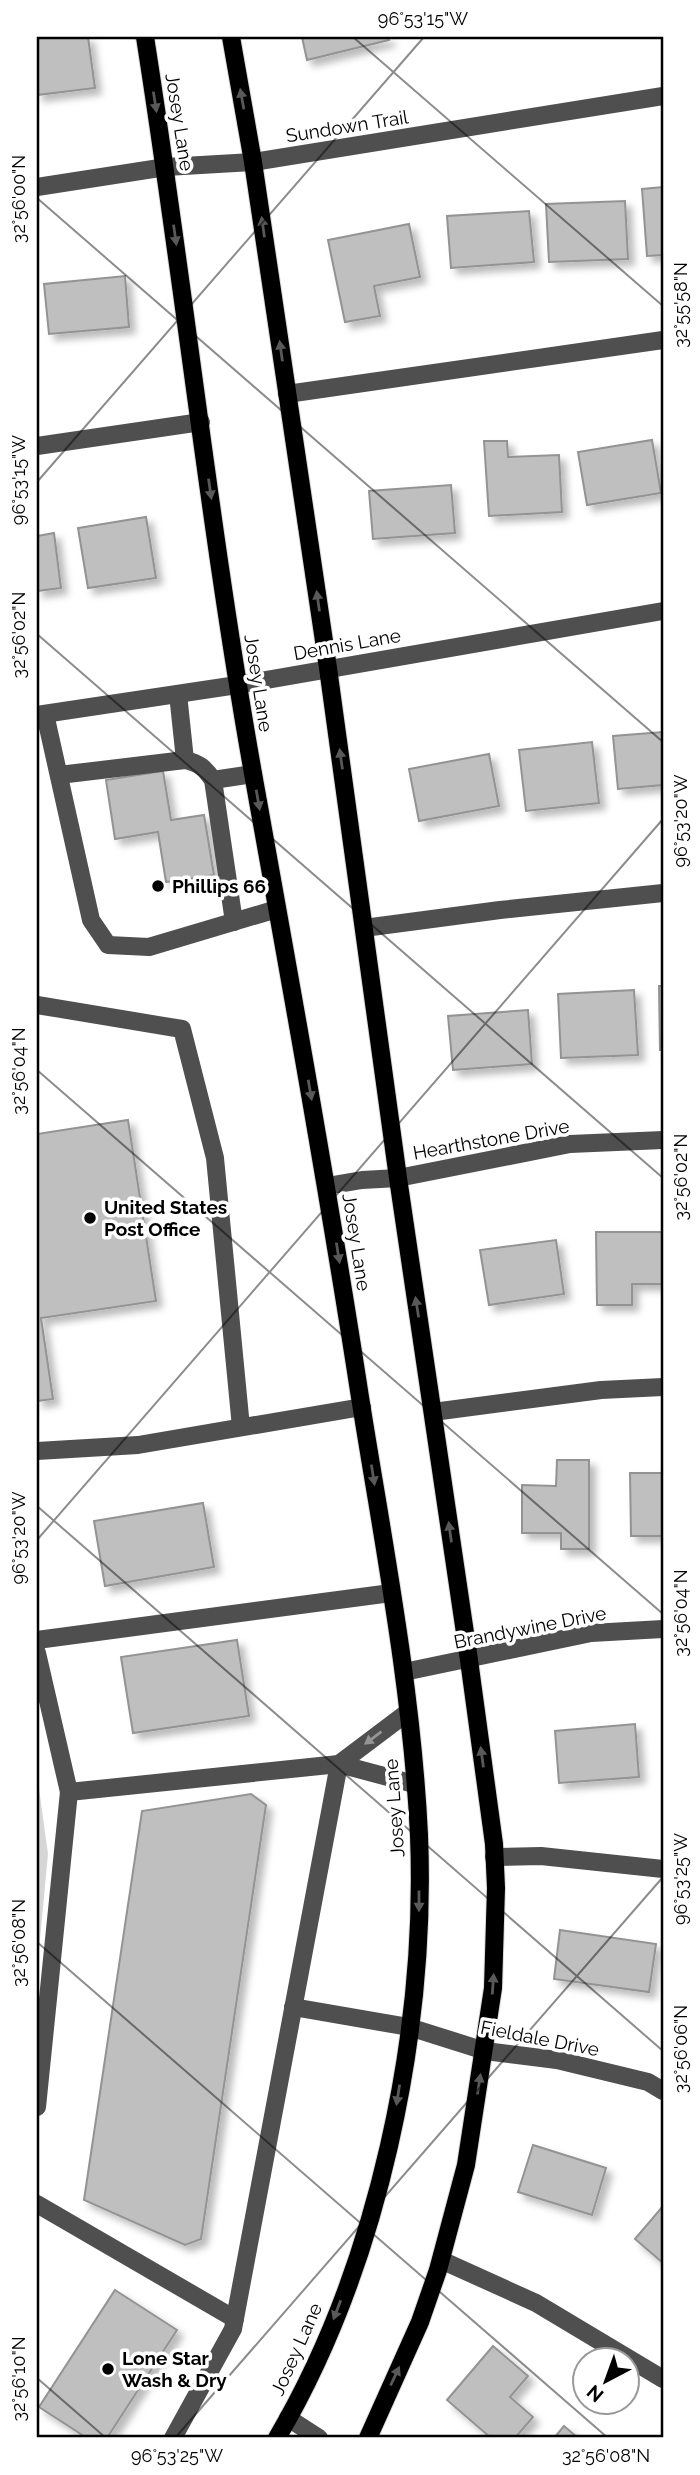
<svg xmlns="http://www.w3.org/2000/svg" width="700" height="2475" viewBox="0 0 700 2475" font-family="Raleway,sans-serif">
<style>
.green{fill:#d6d6d6}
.building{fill:#bfbfbf;stroke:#939393;stroke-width:2;filter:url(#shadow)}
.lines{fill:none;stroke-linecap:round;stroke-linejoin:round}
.major-casing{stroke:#dbdbdb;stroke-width:20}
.minor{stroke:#4f4f4f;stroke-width:18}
.major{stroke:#000;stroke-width:18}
.oneway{fill:#595959}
.oneway2{fill:#959595}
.ticks{fill:none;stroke:#000;stroke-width:2;stroke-opacity:0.45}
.poi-dot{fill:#000;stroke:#fff;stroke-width:2.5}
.labels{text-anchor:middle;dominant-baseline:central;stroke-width:7;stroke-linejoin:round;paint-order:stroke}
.street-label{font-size:19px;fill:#000;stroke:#fff}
.poi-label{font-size:19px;font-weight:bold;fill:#000;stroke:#fff;text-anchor:start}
.neatline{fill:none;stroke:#000;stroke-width:2.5}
.ticks-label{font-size:18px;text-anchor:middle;fill:#000}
</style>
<defs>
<filter id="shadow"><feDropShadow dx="6" dy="6" stdDeviation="3.5" flood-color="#0004"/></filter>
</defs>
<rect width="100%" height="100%" fill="#fff"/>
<path class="green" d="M37 1774 48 1854 37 1971Z"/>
<g class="building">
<path d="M37 37H88L95 88 37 95Z"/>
<path d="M302 37H388L389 40 307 60Z"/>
<path d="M663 187V255L647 256 642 189Z"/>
<path d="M625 201 628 259 549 262 546 204Z"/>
<path d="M529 211 534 262 451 268 447 216Z"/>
<path d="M409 224 420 277 374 286 380 316 345 322 328 240Z"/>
<path d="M125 276 129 327 49 334 44 284Z"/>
<path d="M652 440 661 493 587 505 578 452Z"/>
<path d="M484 441H507L508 457 559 455 562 512 489 516Z"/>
<path d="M451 485 455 533 373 539 369 491Z"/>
<path d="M146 517 156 578 88 588 78 528Z"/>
<path d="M54 533 61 588 37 591V536Z"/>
<path d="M663 732V785L618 789 613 736Z"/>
<path d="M592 742 599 803 526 811 519 750Z"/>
<path d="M489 754 499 806 419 821 409 769Z"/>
<path d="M163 771 171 820 204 815 214 875 166 882 158 832 115 839 106 780Z"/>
<path d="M659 986H663V1050H660Z"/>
<path d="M634 990 638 1055 561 1058 558 994Z"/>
<path d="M528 1010 532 1064 453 1070 448 1016Z"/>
<path d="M128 1120 156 1301 41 1318 53 1399 37 1401V1134Z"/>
<path d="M596 1232H663V1284H632V1305H597Z"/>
<path d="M556 1240 564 1294 489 1305 480 1250Z"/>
<path d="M557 1460H589V1549H561V1533H522V1485L556 1486Z"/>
<path d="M630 1473H663V1536H631Z"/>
<path d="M203 1503 214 1567 105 1586 94 1521Z"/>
<path d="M237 1640 249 1716 133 1733 121 1657Z"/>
<path d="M635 1724 639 1777 559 1783 555 1731Z"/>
<path d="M251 1794 266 1805 201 2239 185 2245 84 2200 142 1811Z"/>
<path d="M560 1930 656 1944 649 1992 554 1979Z"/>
<path d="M533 2145 606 2168 592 2215 518 2192Z"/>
<path d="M663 2206V2263L635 2239Z"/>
<path d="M115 2290 177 2330 107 2438H87L39 2407Z"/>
<path d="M493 2346 528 2376 510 2397 533 2417 515 2438H491L447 2400Z"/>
<path d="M564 2426 578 2438H554Z"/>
</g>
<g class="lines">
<g class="major-casing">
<g id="major">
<path d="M145 37C184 284 210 533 254 779 291 985 328 1190 360 1397 383 1542 412 1688 419 1835 427 2034 378 2266 277 2438"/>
<path d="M231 37 253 162 328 668 398 1178 469 1660 494 1844 496 1888 493 1988 466 2165 438 2270 420 2322 368 2438"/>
</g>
</g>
<g class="minor">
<path d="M37 187 166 167 253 162 663 96"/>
<path d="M287 394 663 340"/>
<path d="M37 446 201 422"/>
<path d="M178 694 185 760"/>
<path d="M45 714 91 920 108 945 149 947 277 909"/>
<path d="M37 715 237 685 663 611"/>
<path d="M59 775 185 760C199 763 205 768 213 780L234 922"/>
<path d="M213 780 253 774"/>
<path d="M364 928 500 910 663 893"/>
<path d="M37 1005 182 1029 215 1158 241 1427"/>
<path d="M327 1186 362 1180 398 1178 570 1144 663 1140"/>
<path d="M433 1412 601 1390 663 1387"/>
<path d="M37 1451 138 1445 362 1407"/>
<path d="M37 1640 391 1593"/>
<path d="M37 1653 69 1792"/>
<path d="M404 1672 591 1633 663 1629"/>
<path d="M494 1857 541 1856 663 1869"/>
<path d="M293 2007 409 2027 485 2051 557 2060 648 2082 663 2091"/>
<path d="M37 2107 69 1792 339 1764 414 1784"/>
<path d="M37 2204 235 2319"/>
<path d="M441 2260 536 2303 663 2379"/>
<path d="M288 2418 319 2438"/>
<path d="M173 2438 233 2329 339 1764 408 1712"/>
</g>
<use href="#major" class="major"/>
</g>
<defs><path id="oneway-solid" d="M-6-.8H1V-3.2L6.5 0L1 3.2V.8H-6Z" transform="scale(1.75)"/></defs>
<g class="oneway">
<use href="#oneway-solid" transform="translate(242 99) rotate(-100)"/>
<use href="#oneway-solid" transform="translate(155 102) rotate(81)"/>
<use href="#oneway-solid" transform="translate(263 227) rotate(-98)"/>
<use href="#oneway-solid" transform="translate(175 235) rotate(82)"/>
<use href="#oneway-solid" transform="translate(281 351) rotate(-98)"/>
<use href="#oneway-solid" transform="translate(210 489) rotate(82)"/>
<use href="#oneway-solid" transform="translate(318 601) rotate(-98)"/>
<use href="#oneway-solid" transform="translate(341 759) rotate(-98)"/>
<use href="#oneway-solid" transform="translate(258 800) rotate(80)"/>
<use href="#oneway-solid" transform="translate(310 1090) rotate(80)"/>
<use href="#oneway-solid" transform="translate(338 1253) rotate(81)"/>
<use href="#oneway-solid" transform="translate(417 1307) rotate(-99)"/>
<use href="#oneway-solid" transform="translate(373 1475) rotate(81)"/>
<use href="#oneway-solid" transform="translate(450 1532) rotate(-98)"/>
<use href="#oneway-solid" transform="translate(482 1757) rotate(-98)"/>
<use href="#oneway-solid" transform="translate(419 1901) rotate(90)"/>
<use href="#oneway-solid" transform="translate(493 1984) rotate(-86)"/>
<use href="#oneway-solid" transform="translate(479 2084) rotate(-81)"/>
<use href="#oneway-solid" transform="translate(398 2095) rotate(99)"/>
<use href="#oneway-solid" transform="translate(337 2310) rotate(111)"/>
<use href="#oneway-solid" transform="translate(395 2376) rotate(-65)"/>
</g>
<use class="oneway2" href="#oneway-solid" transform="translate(373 1738) rotate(143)"/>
<path class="ticks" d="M353 37 663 306M37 198 663 742M37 482 424 37M37 634 663 1178M37 1070 663 1614M37 1506 663 2051M37 1540 663 819M37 1942 608 2438M37 2378 106 2438M175 2438 663 1877"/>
<g class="poi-dot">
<circle cx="158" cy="886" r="7"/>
<circle cx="90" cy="1218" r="7"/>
<circle cx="108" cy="2369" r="7"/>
</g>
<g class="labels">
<g class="street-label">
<text transform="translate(180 122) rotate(81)">Josey Lane</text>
<text transform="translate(347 126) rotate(-9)">Sundown Trail</text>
<text transform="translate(347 644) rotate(-10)">Dennis Lane</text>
<text transform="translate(259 683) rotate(81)">Josey Lane</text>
<text transform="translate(491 1139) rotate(-10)">Hearthstone Drive</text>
<text transform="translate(357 1242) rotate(81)">Josey Lane</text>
<text transform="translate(530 1627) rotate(-11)">Brandywine Drive</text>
<text transform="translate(394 1808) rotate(-94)">Josey Lane</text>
<text transform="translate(540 2038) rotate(11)">Fieldale Drive</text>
<text transform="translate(296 2349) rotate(-66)">Josey Lane</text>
</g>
<g class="poi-label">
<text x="172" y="886">Phillips 66</text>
<text x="104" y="1207">United States<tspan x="104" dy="22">Post Office</tspan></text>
<text x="122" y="2358">Lone Star<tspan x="122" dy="22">Wash &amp; Dry</tspan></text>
</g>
</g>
<rect width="700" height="2475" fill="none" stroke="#ffffff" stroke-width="77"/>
<g transform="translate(606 2381) rotate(221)"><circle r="33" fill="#ffffff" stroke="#999999" stroke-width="2"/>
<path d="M0-5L12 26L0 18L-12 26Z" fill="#000000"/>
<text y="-10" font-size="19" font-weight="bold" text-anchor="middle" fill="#000000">N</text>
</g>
<rect x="38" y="38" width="624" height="2398" class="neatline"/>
<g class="ticks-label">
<text x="423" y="25">96°53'15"W</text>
<text transform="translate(19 199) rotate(-90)" y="6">32°56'00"N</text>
<text transform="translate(681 305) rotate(-90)" y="6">32°55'58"N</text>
<text transform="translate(19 480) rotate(-90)" y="6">96°53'15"W</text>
<text transform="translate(19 635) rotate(-90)" y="6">32°56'02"N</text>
<text transform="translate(681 821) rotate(-90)" y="6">96°53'20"W</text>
<text transform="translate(19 1071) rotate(-90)" y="6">32°56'04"N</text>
<text transform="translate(681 1177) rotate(-90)" y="6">32°56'02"N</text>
<text transform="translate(19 1538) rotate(-90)" y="6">96°53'20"W</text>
<text transform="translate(681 1613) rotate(-90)" y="6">32°56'04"N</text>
<text transform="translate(681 1879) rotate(-90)" y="6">96°53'25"W</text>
<text transform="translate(19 1943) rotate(-90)" y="6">32°56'08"N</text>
<text transform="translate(681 2049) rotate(-90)" y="6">32°56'06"N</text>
<text transform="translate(19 2379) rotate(-90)" y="6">32°56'10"N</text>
<text x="177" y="2462">96°53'25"W</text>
<text x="606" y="2462">32°56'08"N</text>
</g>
</svg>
